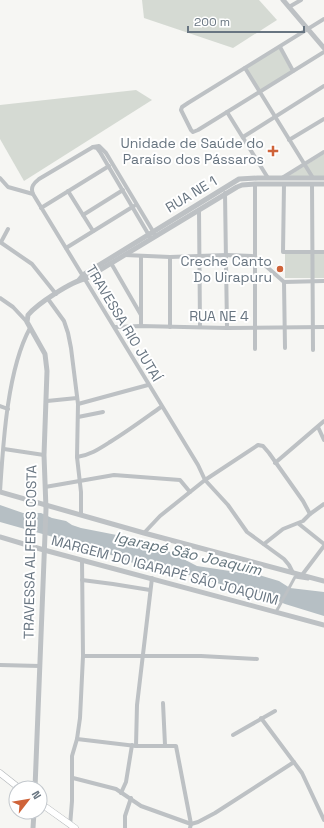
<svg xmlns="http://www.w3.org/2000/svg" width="324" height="828" viewBox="0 0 324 828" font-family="'Space Grotesk',sans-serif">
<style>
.green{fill:#d5dad3}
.water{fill:#b6bfc4}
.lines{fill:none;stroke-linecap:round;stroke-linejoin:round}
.primary-casing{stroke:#b1b5b8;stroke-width:7}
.pedestrian{stroke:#bdc1c4;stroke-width:3}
.minor{stroke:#bdc1c4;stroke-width:4}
.tertiary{stroke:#bdc1c4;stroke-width:5}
.primary{stroke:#fff;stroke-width:6}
.poi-dot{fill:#cf6339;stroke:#fff;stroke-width:1.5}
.labels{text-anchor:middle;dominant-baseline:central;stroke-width:4;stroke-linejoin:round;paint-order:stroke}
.poi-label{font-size:14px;fill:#687581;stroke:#fff;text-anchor:end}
.street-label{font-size:14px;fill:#687581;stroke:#fff}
.water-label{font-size:15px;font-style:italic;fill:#64757d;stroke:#fff}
</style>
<rect width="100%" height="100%" fill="#f6f6f3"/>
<g class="green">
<path d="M142 0H259L277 20 233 48 144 18Z"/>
<path d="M279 48 292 73 260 93 244 69Z"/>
<path d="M136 90 152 100 24 181 0 139V105Z"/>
<path d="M324 154V178L287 177Z"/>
<rect x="285" y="254" width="39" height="24"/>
</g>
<path class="water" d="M0 505 23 513H41L52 518 66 521 72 525 81 528 132 538 140 544 168 551 197 566 243 573 249 572 279 581 290 588 324 592V616L285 604 254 591 241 590 182 573 173 576 124 560 96 549 0 522Z"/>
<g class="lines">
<g class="primary-casing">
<g id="primary">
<path d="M0 773 19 788"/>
<path d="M40 803 75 828"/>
</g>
</g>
<path class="pedestrian" d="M276 612 295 577 308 579 309 577"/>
<g class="minor">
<path d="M289 7 301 0"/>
<path d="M324 19 188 103 182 107 181 110 191 130 193 132 198 130 324 52"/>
<path d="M280 47 293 71"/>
<path d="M245 68 313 178"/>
<path d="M227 112 268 178"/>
<path d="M243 137 324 86"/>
<path d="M289 140 324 119"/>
<path d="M93 147 97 148 100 152 150 237"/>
<path d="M0 178 8 187 33 194"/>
<path d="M282 178 324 152"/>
<path d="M255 184V349"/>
<path d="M284 184 283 252H324"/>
<path d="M312 184 313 350"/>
<path d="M68 191 93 231"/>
<path d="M225 193 227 328"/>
<path d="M41 208 109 166"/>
<path d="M199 210 200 327"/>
<path d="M83 215 123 190"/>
<path d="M154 233 106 153 99 146 93 147 39 179C34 183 30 187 33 194L198 465 205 480 228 505 247 532 284 559 289 565 293 573"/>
<path d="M0 242 32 264 56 294"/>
<path d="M1 242 8 229"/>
<path d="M66 248 134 206"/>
<path d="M125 255 170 257 227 255 252 256 259 260 284 282 324 281"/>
<path d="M170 257V327"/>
<path d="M111 263 141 315"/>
<path d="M284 282 285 348"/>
<path d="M0 298 13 307 27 322"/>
<path d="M48 299 64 321 68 333 71 348 78 404 77 457 81 492V514"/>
<path d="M141 326V256"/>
<path d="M115 327 141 326 227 328 324 327"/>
<path d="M47 401 77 398"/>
<path d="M78 404 148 385"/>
<path d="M0 406 8 409"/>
<path d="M78 417 103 412"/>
<path d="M318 427 324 440"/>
<path d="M4 449 44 455"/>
<path d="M77 457C90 455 99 449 110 442 128 431 144 419 161 407"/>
<path d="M275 463 324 421"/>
<path d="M45 487 114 475 180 480 190 492"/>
<path d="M0 492C3 445 7 370 30 328"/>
<path d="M299 524 324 544"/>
<path d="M144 533 160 516 205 480 258 445 263 446 269 453 303 501 310 514"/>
<path d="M264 544 283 529 303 521 310 514 324 504"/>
<path d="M302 575 324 546"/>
<path d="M82 580 113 584 150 590"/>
<path d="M83 656H201L257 659"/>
<path d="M0 665 40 666"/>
<path d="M163 703 165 745"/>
<path d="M261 718 302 773 324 820"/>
<path d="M233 735 275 711"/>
<path d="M77 739 136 746H176L191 824 190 828"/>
<path d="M136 746 137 705 152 578"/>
<path d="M73 778 116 789 141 806 191 824 198 822 215 813 294 762"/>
<path d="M121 793 126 782 132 745"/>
<path d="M70 826 72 801V756L77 739 80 718 83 656 82 560"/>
<path d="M125 828V816L131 798"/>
</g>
<g class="tertiary">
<path d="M283 0 324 48"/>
<path d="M79 280 83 275 239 179 258 178H324"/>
<path d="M0 492 144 533 324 581"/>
<path d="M0 537 44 550 324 625"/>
<path d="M35 788 46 509 44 455 47 371 45 354 27 322 28 315C37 304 72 281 85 279L237 187 242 185 255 184H324"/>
<path d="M33 828 34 812"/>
</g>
<use href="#primary" class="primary"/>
</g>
<g class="poi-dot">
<path d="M271 145h4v4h4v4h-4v4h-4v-4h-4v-4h4z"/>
<circle cx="280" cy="269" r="4"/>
</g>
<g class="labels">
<g class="poi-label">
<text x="264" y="143">Unidade de Saúde do<tspan x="264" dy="16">Paraíso dos Pássaros</tspan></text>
<text x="272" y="261">Creche Canto<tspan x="272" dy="16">Do Uirapuru</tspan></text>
</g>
<g class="street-label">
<text transform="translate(191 194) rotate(-31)">RUA NE 1</text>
<text x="219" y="316">RUA NE 4</text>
<text transform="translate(124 323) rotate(59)">TRAVESSA RIO JUTAÍ</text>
<text transform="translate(30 552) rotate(-89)">TRAVESSA ALFERES COSTA</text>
<text transform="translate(165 570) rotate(15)">MARGEM DO IGARAPÉ SÃO JOAQUIM</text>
</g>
<g class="water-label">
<text transform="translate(188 553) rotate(13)">Igarapé São Joaquim</text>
</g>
</g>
<g transform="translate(28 800) rotate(59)"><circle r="19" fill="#ffffff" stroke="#c3c8cd"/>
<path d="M0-3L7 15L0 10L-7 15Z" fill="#cf6339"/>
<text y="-6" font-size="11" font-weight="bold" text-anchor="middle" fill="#687581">N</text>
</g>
<path d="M188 26v6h116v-6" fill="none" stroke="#687581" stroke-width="2"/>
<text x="194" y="26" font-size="12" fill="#687581" stroke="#ffffff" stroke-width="3" paint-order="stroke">200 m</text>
</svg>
